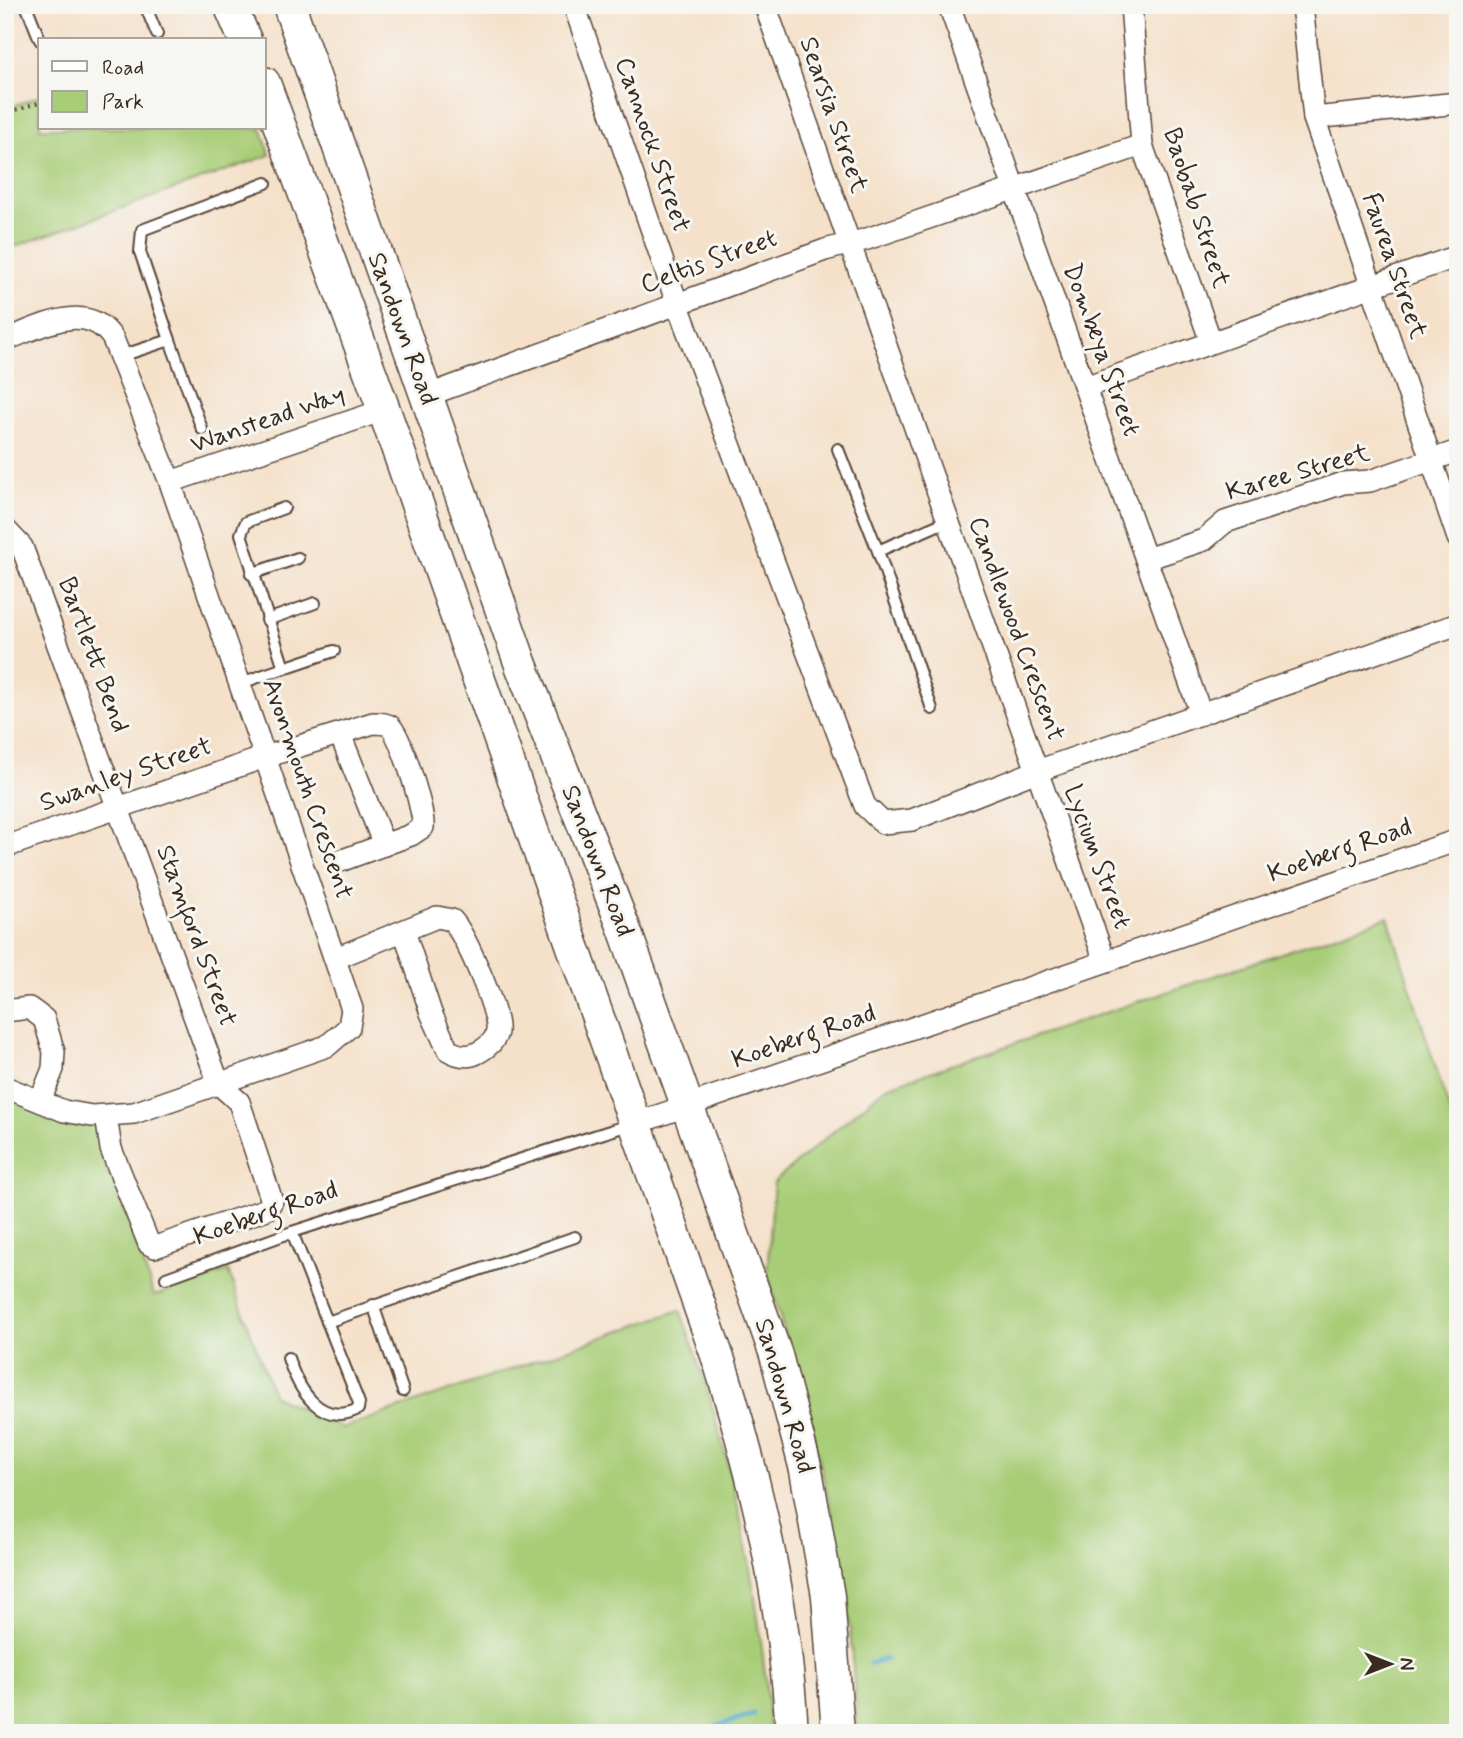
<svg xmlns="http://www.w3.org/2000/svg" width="1463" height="1738" viewBox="0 0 1463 1738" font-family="Mynerve,sans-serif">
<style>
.green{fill:#a8cd77;stroke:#727c4a;stroke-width:2}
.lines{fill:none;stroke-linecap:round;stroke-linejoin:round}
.stream{stroke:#4ca9ca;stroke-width:5}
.service-casing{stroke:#574538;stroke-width:14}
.minor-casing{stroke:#574538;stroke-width:24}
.secondary-casing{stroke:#574538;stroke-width:35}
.path{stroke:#574538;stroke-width:3.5;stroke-dasharray:2 5;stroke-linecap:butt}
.service{stroke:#fff;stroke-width:10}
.minor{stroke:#fff;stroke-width:21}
.secondary{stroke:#fff;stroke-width:32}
.labels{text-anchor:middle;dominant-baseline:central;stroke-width:6;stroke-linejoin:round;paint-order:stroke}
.street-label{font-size:26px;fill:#3b2a1e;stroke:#f6f6f2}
</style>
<rect width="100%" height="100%" fill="#f6f6f2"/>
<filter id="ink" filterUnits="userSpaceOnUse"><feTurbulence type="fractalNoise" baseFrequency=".0143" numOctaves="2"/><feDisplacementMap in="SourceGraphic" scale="14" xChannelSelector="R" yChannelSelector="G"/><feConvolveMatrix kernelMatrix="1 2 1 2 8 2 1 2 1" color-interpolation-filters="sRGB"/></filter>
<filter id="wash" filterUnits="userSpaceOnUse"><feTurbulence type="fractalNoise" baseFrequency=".00686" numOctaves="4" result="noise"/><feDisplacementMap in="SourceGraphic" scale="28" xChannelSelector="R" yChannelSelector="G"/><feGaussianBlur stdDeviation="1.57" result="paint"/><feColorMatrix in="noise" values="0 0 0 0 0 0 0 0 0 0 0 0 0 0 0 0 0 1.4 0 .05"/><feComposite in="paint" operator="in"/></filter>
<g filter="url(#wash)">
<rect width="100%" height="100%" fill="#f5e1ca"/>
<g class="green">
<path d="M5 93 10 107 40 96V128H261L270 155 5 250Z"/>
<path d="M1388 917 1458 1138V1733H858L850 1629 833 1518 807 1409 767 1273 774 1182 886 1087Z"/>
<path d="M5 1096 96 1125 154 1296 228 1271 274 1396 343 1428 680 1310C731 1447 760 1587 770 1733H5Z"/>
</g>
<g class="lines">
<g class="stream">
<path d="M870 1664 886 1659"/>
<path d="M696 1733 754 1714"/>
</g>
</g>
</g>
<g filter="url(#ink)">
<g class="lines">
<g class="service-casing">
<g id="service">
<path d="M26 5 40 40"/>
<path d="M145 5 157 34"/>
<path d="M5 6 7 5"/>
<path d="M170 340 202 429"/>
<path d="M121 356 170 340 140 252 142 230 266 183"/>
<path d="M838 449 878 551"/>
<path d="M284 508 246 522 241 534 284 668 334 651"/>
<path d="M251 574 298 558"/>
<path d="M267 620 315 603"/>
<path d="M241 683 284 668"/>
<path d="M932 709 878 551 947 521"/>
<path d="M166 1278 292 1232 632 1124"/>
<path d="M373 1305 403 1391"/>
<path d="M327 1322 575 1237"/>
<path d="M288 1358C298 1388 320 1428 358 1409L359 1403 292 1232"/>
</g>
</g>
<g class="minor-casing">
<g id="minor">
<path d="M574 5 677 303 865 806 883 823 912 820 1037 771 1105 961"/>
<path d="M765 5 1037 771 1458 624"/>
<path d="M949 5 1201 714"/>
<path d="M1131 5 1142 145 1211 342"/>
<path d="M1302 5 1314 118 1458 538"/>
<path d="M1314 118 1458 103"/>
<path d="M5 340C41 327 87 299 113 339L170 482 352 1009 349 1027 327 1046 134 1113 92 1116 64 1111 5 1087"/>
<path d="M1085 387 1458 256"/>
<path d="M426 396 825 250 867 239 1142 145"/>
<path d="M170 482 384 410"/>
<path d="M5 529 22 547 219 1084 239 1102 272 1201 267 1209 155 1247 149 1244 111 1149 106 1116"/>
<path d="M1146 559 1204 540 1225 522 1343 483 1370 481 1458 451"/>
<path d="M340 734 384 845"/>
<path d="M5 847 265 757 373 723C379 723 385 723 390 726 401 735 425 813 423 827L411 835 340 861"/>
<path d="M336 958 437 917 452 920C465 934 500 1013 497 1032 495 1041 488 1047 479 1052 469 1058 458 1056 448 1050L431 1013 404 931"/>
<path d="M5 1011 29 1008 44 1019 54 1052 53 1069 40 1101"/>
<path d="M634 1124 1458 840"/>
</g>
</g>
<g class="secondary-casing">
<g id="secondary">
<path d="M230 5 245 40"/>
<path d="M289 5 521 665 624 928 776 1355 806 1470 828 1596 838 1733"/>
<path d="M264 83 384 410 720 1364C758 1486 785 1605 792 1733"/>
</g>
</g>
<g class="path">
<path d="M5 108 12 112"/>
<path d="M5 119 12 112 40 102"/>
<path d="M5 196 8 235 5 240"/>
</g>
<use href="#service" class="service"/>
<use href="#minor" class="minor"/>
<use href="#secondary" class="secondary"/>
</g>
</g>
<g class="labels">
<g class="street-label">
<text transform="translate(833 115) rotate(71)">Searsia Street</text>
<text transform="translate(652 145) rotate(71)">Cannock Street</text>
<text transform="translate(1196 208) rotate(72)">Baobab Street</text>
<text transform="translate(709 262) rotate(-20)">Celtis Street</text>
<text transform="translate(1394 266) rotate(71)">Faurea Street</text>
<text transform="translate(402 329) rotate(70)">Sandown Road</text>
<text transform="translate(1101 350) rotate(70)">Dombeya Street</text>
<text transform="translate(268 420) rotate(-19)">Wanstead Way</text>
<text transform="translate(1298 473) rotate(-16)">Karee Street</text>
<text transform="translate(1016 629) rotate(70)">Candlewood Crescent</text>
<text transform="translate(93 655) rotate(70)">Bartlett Bend</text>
<text transform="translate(126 775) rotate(-19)">Swanley Street</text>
<text transform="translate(307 789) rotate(71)">Avonmouth Crescent</text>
<text transform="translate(1340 851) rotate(-19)">Koeberg Road</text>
<text transform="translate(1097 857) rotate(70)">Lycium Street</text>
<text transform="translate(597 861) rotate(69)">Sandown Road</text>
<text transform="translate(196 936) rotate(70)">Stamford Street</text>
<text transform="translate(804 1037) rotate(-19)">Koeberg Road</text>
<text transform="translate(266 1214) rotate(-19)">Koeberg Road</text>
<text transform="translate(784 1396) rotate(74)">Sandown Road</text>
</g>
</g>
<rect width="1463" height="1738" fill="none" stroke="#f6f6f2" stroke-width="28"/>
<rect x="38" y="38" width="228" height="91" fill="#f6f6f2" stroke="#aba49d" stroke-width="2"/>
<rect x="52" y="61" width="35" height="10" fill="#ffffff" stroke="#aba49d" stroke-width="2"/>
<text x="102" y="74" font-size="21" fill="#3b2a1e">Road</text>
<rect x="52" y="91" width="35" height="21" fill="#a8cd77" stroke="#aba49d" stroke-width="2"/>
<text x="102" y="108" font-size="21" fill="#3b2a1e">Park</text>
<g transform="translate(1390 1664) rotate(90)" stroke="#f6f6f2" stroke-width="5" paint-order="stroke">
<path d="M0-5L12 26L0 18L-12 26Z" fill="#3b2a1e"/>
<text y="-10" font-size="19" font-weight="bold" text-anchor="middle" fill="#3b2a1e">N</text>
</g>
</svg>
